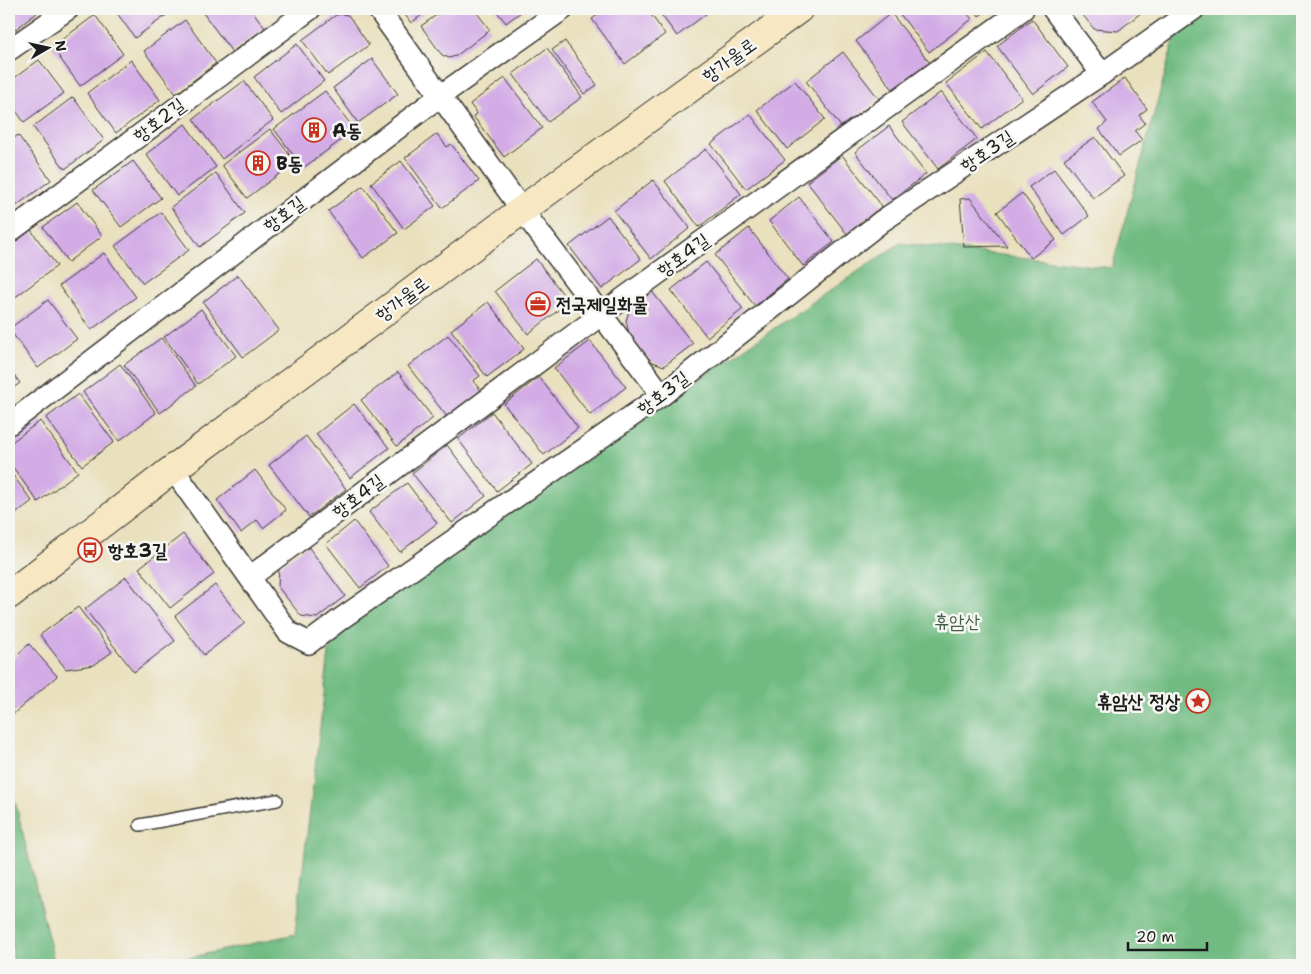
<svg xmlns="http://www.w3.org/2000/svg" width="1311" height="974" viewBox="0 0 1311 974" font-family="'Shantell Sans','Poor Story',sans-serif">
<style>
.forest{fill:#71bb82;stroke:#466c4f}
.building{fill:#d3ace6}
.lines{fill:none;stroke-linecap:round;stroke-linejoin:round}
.lane-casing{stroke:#3b3934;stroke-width:14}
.street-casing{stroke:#3b3934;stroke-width:24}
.secondary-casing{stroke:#3b3934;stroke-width:30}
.lane{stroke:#fff;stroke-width:11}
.street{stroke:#fff;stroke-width:21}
.secondary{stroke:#f7e8c3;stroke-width:28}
.labels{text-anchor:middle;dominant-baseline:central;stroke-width:5;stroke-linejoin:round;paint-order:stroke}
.street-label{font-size:19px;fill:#1c1c1c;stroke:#f6f6f2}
.poi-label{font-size:19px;font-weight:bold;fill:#1c1c1c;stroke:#f6f6f2;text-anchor:start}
.park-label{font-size:19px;fill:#435f48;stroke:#f6f6f2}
</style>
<rect width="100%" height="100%" fill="#f6f6f2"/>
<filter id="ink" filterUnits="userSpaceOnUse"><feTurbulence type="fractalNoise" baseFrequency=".02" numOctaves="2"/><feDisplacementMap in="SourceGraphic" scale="10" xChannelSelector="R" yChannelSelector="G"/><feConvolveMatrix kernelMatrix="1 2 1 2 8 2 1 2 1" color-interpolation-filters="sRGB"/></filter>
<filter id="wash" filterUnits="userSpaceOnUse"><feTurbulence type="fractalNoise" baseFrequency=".0096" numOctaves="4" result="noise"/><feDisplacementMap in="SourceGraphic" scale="20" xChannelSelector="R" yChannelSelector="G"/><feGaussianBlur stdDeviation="1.12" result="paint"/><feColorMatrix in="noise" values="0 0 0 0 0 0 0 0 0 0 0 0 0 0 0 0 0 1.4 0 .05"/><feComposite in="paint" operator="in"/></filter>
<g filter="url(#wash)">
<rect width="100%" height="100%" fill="#e9e0bd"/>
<g class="forest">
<path d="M1210 9H1302V965H156L295 934 332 628 900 243 1112 268 1176 33Z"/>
<path d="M15 801 55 965H14L9 921V802Z"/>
</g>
<g id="blocks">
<g class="building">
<path d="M9 9H34L37 13 9 34Z"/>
<path d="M114 9H171L172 11 135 38Z"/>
<path d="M208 9H251L265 28 232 52 203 13Z"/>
<path d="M401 9H430L411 23Z"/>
<path d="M445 9H474L490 30 456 56 449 58 442 55 421 26Z"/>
<path d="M495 9H525L506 23Z"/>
<path d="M606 9H647L665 34 625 64 592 19Z"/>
<path d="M657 9H710L711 10 677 36Z"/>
<path d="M896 9H964L972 19 929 52Z"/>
<path d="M973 9H989L979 16Z"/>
<path d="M1078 9H1140L1142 12 1118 31 1094 29Z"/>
<path d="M891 13 930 63 894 91 856 41Z"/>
<path d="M342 14 348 15 369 45 328 75 302 40 336 15Z"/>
<path d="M95 15 123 54 80 86 52 47Z"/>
<path d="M1032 19 1068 67 1033 94 997 46Z"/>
<path d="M185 20 216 63 176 94 144 51Z"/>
<path d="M565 41 597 85 584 94 552 50Z"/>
<path d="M297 44 324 81 281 114 254 77Z"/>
<path d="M547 48 582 97 548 122 513 74Z"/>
<path d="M843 52 879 99 842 128 806 81Z"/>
<path d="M987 52 1022 98 982 129 946 83Z"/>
<path d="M372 59 398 94 358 123 333 88Z"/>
<path d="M39 60 64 93 24 122 9 101V82Z"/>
<path d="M131 60 160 100 116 133 87 93Z"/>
<path d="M505 78 542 128 504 157 473 116 477 114 470 104Z"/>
<path d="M1125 78 1147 109 1139 115 1145 123 1135 131 1142 140 1119 156 1099 129 1107 122 1092 102Z"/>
<path d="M244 81 273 120 222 159 193 119Z"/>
<path d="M795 81 825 119 787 149 757 110Z"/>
<path d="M325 91 355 130 303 168 274 129Z"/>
<path d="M941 92 977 139 938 169 902 122Z"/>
<path d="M73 97 104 140 65 169 33 127Z"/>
<path d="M750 114 785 160 746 189 711 144Z"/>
<path d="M185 124 216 167 177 196 146 154Z"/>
<path d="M889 126 926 174 892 200 855 152Z"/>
<path d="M270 129 295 162 247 198 222 165Z"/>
<path d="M437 134 447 147 451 144 479 181 442 208 405 158Z"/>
<path d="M18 135 51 180 12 209 9 205V142Z"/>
<path d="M1095 137 1124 176 1093 198 1064 159Z"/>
<path d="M706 149 741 194 699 227 665 181Z"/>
<path d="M842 155 882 206 847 234 807 182Z"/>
<path d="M133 161 161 198 121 227 93 190Z"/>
<path d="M401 161 435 206 404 229 371 183Z"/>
<path d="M1054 169 1089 216 1064 235 1029 187Z"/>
<path d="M216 173 245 213 200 247 171 207Z"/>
<path d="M653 180 690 228 651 259 614 211Z"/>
<path d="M363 186 398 233 363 258 328 211Z"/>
<path d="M1022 193 1056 240 1031 258 997 212Z"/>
<path d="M799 197 834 242 803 266 769 221Z"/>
<path d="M970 198 1007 246 964 247 960 199Z"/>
<path d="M77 202 102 236 68 262 43 227Z"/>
<path d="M161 212 189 250 143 283 115 246Z"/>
<path d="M608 216 641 259 602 289 569 246Z"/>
<path d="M749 228 788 279 755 306 715 255Z"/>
<path d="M31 230 57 266 10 301 9 299V247Z"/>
<path d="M104 253 136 297 91 330 59 286Z"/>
<path d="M536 259 569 302 528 334 495 291Z"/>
<path d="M706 262 743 309 707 337 671 290Z"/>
<path d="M238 275 279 330 243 357 203 302Z"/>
<path d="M650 289 693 344 664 366 653 362 632 345 626 321 631 304Z"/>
<path d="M48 300 77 339 38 368 9 329Z"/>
<path d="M488 302 524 349 487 377 451 330Z"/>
<path d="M201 309 236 356 198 384 164 337Z"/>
<path d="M448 335 480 376 473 381 482 392 448 418 408 366Z"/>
<path d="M161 338 196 386 160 413 124 365Z"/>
<path d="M590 341 626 387 590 415 554 368Z"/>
<path d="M120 364 156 413 119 441 83 392Z"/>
<path d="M9 368 20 383 9 391Z"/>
<path d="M398 372 433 418 397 446 361 400Z"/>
<path d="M539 377 578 428 544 455 504 404Z"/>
<path d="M78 394 114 442 82 466 46 418Z"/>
<path d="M354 404 389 448 350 478 316 434Z"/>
<path d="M492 412 532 464 497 491 458 439Z"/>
<path d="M40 421 78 472 38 502 9 462V444Z"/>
<path d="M306 436 346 489 309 517 269 465Z"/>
<path d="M447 445 486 496 452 523 412 473Z"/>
<path d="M9 470 32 501 9 519Z"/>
<path d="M255 470 286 510 263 528 257 520 241 533 217 500Z"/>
<path d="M407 483 437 523 400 552 369 512Z"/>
<path d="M354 521 388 566 360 588 326 544Z"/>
<path d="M183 534 214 574 170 608 139 568Z"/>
<path d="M307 545 345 596 317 618 301 616 278 587 279 567Z"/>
<path d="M126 577 175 641 134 672 85 609Z"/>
<path d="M215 585 245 623 204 655 175 616Z"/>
<path d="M78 607 112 652 94 665 66 669 40 635Z"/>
<path d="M29 644 57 676 11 716 9 699V662Z"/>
</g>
</g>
</g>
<g filter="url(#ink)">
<use href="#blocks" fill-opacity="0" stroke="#3b3934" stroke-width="1"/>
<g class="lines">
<g class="lane-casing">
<path id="lane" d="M140 825 277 800"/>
</g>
<g class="street-casing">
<g id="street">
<path d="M378 9 522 210 662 395"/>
<path d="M1053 9 1102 74"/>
<path d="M9 50 68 9"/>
<path d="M9 232 310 9"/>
<path d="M9 424 440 96 563 9"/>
<path d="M173 469 288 632 309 643 342 618 662 395 882 221 1102 74 1194 9"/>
<path d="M250 577 602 314 1023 9"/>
</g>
</g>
<g class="secondary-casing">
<path id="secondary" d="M9 595 173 469 522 210 799 9"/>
</g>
<use href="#lane" class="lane"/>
<use href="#street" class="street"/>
<use href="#secondary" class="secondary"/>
</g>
</g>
<defs>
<g id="building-ring" transform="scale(1.25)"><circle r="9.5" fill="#f6f6f2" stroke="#c8321e" stroke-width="1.5"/><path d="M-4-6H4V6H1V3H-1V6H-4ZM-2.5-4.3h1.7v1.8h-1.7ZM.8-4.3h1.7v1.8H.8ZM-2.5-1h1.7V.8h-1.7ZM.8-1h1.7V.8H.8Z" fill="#c8321e"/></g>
<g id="office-ring" transform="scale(1.25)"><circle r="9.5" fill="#f6f6f2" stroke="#c8321e" stroke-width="1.5"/><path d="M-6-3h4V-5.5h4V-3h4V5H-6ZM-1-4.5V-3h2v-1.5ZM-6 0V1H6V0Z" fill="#c8321e"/></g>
<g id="bus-ring" transform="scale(1.25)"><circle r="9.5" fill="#f6f6f2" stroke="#c8321e" stroke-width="1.5"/><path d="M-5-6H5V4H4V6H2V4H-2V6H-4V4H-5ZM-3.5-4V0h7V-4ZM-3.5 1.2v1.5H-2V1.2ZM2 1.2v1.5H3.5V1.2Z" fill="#c8321e"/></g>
<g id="sight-ring" transform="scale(1.25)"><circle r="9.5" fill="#f6f6f2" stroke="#c8321e" stroke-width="1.5"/><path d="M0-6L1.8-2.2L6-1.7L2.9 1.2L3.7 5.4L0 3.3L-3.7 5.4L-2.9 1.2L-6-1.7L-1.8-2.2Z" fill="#c8321e"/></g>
</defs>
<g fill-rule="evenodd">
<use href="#building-ring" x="314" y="130"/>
<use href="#building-ring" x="258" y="163"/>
<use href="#office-ring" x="538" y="304"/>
<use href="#bus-ring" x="90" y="550"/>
<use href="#sight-ring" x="1198" y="701"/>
</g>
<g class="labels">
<g class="street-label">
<text transform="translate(729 60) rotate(-36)">항가울로</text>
<text transform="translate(159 120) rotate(-37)">항호2길</text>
<text transform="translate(987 151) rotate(-34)">항호3길</text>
<text transform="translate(284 214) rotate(-37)">항호길</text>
<text transform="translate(683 255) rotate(-36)">항호4길</text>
<text transform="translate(402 299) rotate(-37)">항가울로</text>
<text transform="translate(663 393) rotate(-37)">항호3길</text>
<text transform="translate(358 496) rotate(-37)">항호4길</text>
</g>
<g class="poi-label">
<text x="332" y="130">A동</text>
<text x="276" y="163">B동</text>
<text x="556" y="304">전국제일화물</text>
<text x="108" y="550">항호3길</text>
<text x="1180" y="701" text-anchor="end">휴암산 정상</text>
</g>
<g class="park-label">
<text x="957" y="621">휴암산</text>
</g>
</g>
<rect width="1311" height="974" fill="none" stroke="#f6f6f2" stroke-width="30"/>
<g transform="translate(48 48) rotate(81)" stroke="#f6f6f2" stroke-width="4" paint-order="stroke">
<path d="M0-4L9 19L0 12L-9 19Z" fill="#1c1c1c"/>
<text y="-8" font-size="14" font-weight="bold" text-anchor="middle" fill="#1c1c1c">N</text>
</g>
<path d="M1128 942v8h79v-8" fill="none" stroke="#1c1c1c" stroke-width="2.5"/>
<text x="1136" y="942" font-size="15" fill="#1c1c1c" stroke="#f6f6f2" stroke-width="4" paint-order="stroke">20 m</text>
</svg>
